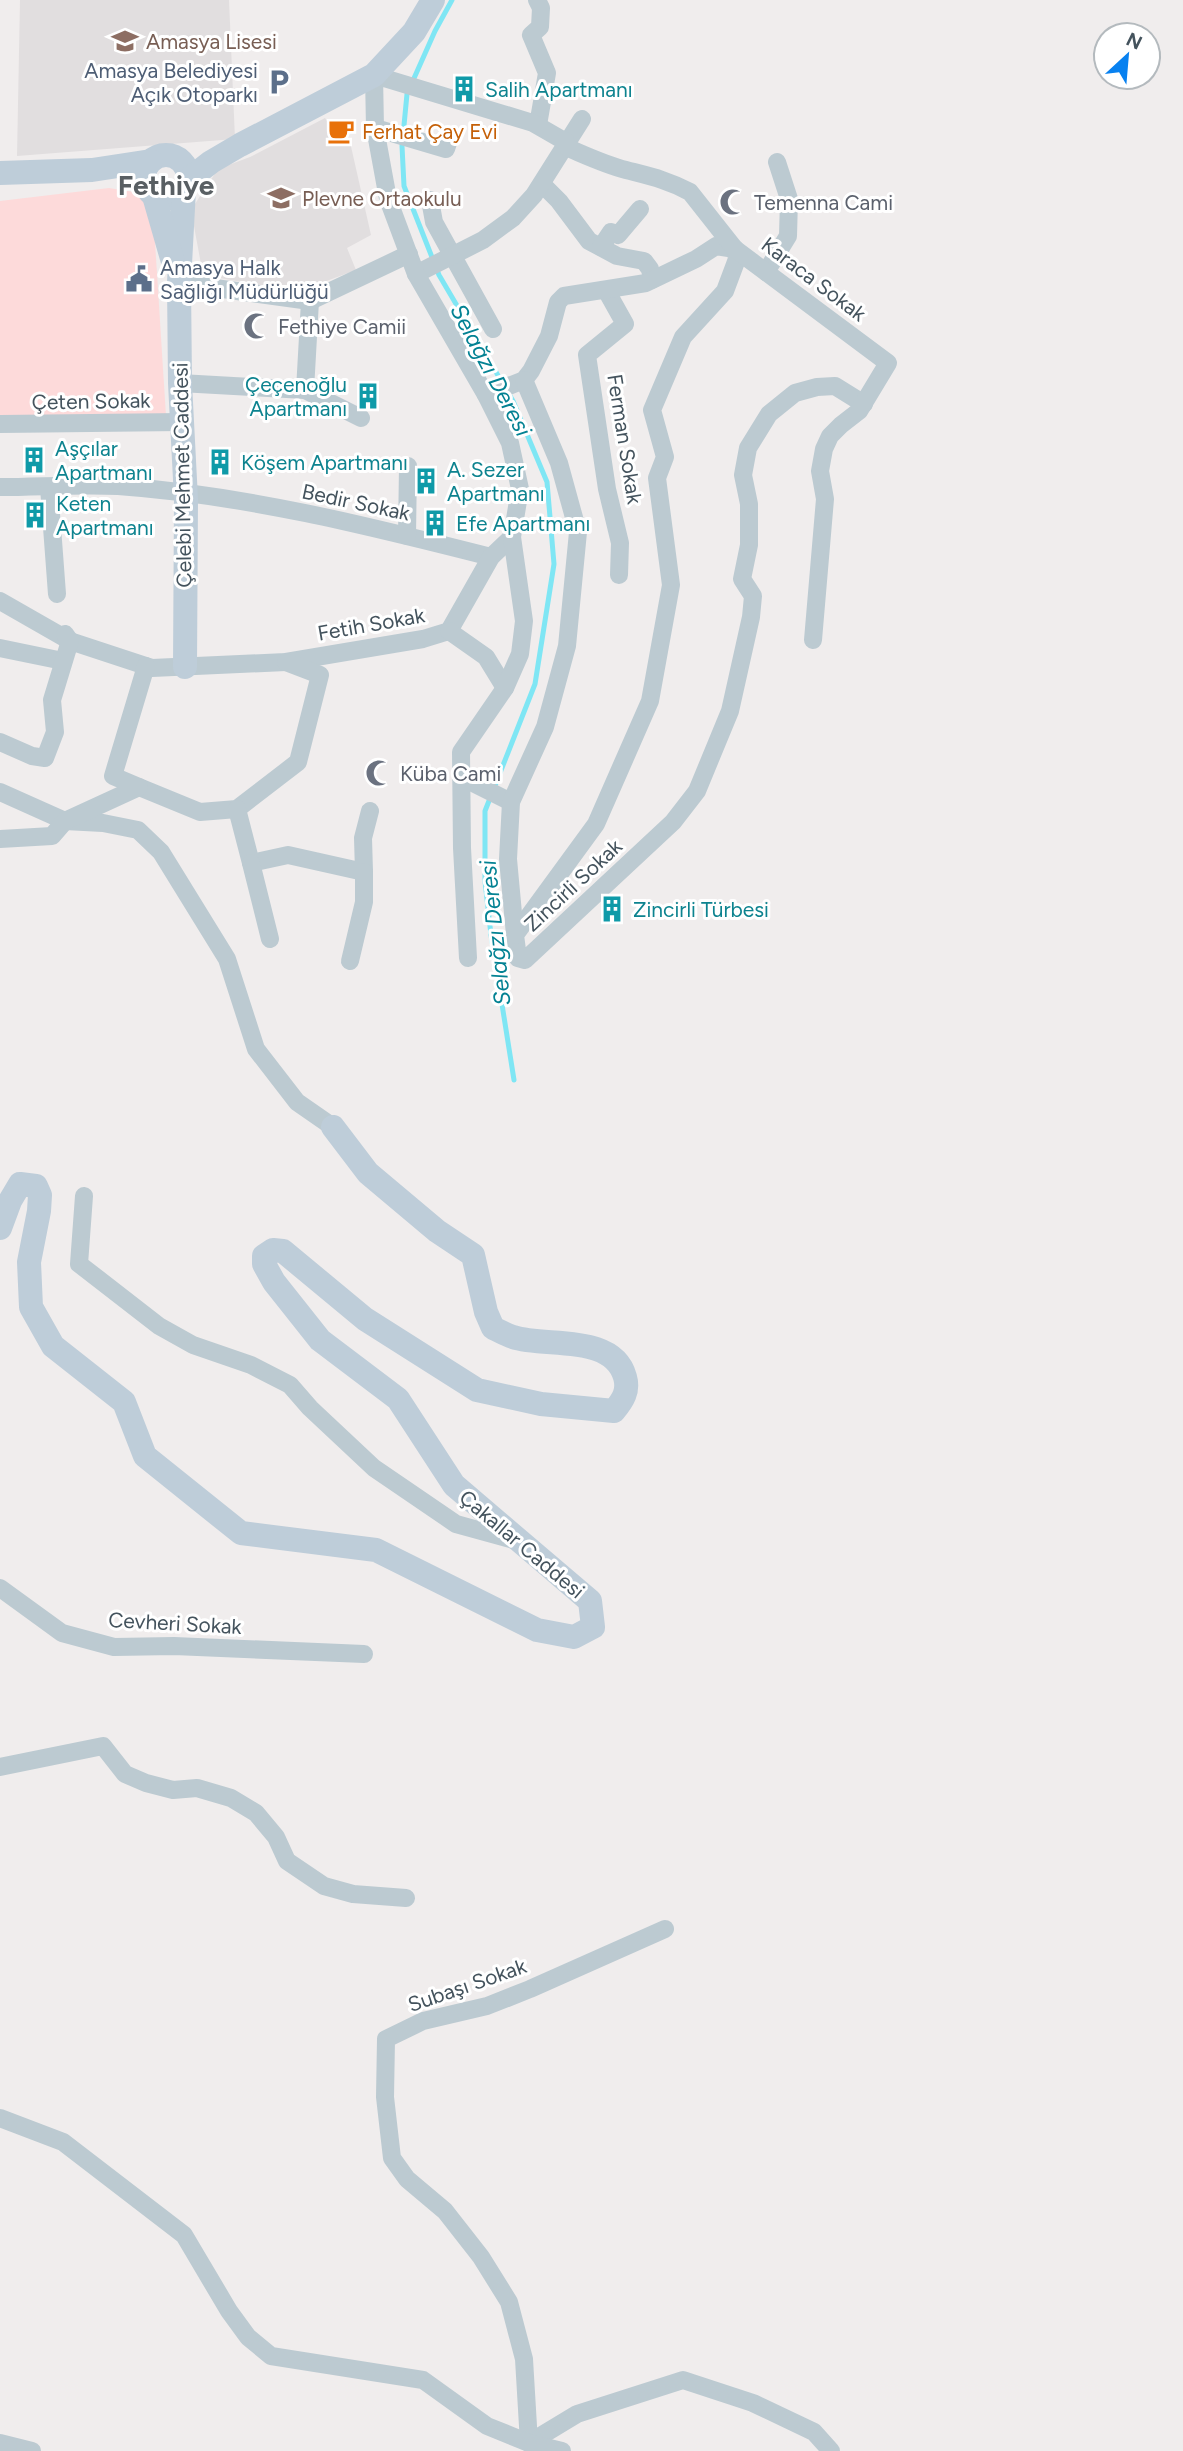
<svg xmlns="http://www.w3.org/2000/svg" width="1183" height="2451" viewBox="0 0 1183 2451" font-family="Figtree,sans-serif">
<style>
.education{fill:#e1dedf}
.medical{fill:#fddada}
.lines{fill:none;stroke-linecap:round;stroke-linejoin:round}
.stream{stroke:#7fe6f4;stroke-width:5}
.street{stroke:#bccad1;stroke-width:18}
.secondary{stroke:#becdd9;stroke-width:24}
.labels{text-anchor:middle;dominant-baseline:central;stroke-width:6;stroke-linejoin:round;paint-order:stroke}
.education-label{font-size:21px;fill:#785e54;stroke:#fff;text-anchor:start}
.service-label{font-size:21px;fill:#4e5e75;stroke:#fff;text-anchor:end}
.culture-label{font-size:21px;fill:#0d838f;stroke:#fff;text-anchor:start}
.food-label{font-size:21px;fill:#c56008;stroke:#fff;text-anchor:start}
.worship-label{font-size:21px;fill:#5b616d;stroke:#fff;text-anchor:start}
.street-label{font-size:21px;fill:#44535d;stroke:#fff}
.water-label{font-size:23px;font-style:italic;fill:#038293;stroke:#fff}
.district-label{font-size:28px;font-weight:bold;fill:#595f63;stroke:#fff}
</style>
<rect width="100%" height="100%" fill="#f0eded"/>
<g class="education">
<path d="M20 0H229L235 139 17 156Z"/>
<path d="M325 118 342 146 350 142 371 235 347 248 356 270 297 292 203 275 191 210 218 169 250 157Z"/>
</g>
<path class="medical" d="M109 188 134 192 153 210 166 416H0V201Z"/>
<g class="lines">
<path class="stream" d="M452 0 435 31 407 94 402 146 404 186 439 275 513 401 547 482 554 564 535 684 485 811V881L491 935 514 1080"/>
<g class="street">
<path d="M537 0 541 8 540 27 531 35 547 73 538 125"/>
<path d="M375 128 446 149 449 140"/>
<path d="M542 184 559 201 589 241 617 256 644 261 650 269 652 280"/>
<path d="M430 200 434 222 493 329"/>
<path d="M601 247 611 232 618 235 640 209"/>
<path d="M766 272 788 236 789 199 777 162"/>
<path d="M416 274 483 240 513 218 534 195 582 119"/>
<path d="M179 283 310 301 409 254"/>
<path d="M606 290 625 324 587 355 607 489 620 543 619 575"/>
<path d="M180 383 305 390 361 418"/>
<path d="M305 390 310 301"/>
<path d="M486 395 524 380 531 371 549 336 558 302 564 296 646 283 696 259 716 246 735 249 737 259 725 291 683 337 652 410 665 457 657 478 671 585 650 701 596 824 515 935 518 958 525 960 673 822 697 791 730 711 751 617 753 596 742 579 749 545V504L743 475 748 448 769 414 795 393 817 387 835 386 864 404"/>
<path d="M0 424 182 422"/>
<path d="M0 487C39 487 79 484 118 486 245 495 369 526 491 557"/>
<path d="M49 487 57 594"/>
<path d="M407 536 408 466"/>
<path d="M0 601 70 641 152 668 286 662 423 639 449 631 491 557 512 537 520 489 510 443 486 395 416 274 388 199 375 128 374 75 533 123 566 142 568 148C587 156 606 165 626 170 649 176 668 180 690 192L735 249 888 363 859 411 841 425 830 436 824 449 820 471 825 499 813 640"/>
<path d="M449 631 486 657 505 688"/>
<path d="M0 648 63 661"/>
<path d="M0 742 32 756 45 758 55 732 52 700 70 641 65 634"/>
<path d="M461 777 511 802"/>
<path d="M139 787 200 812 237 809 298 762 320 675 286 662"/>
<path d="M0 792 65 821 103 823 138 830 161 852 227 959 256 1049 297 1102 333 1127"/>
<path d="M237 809 251 863 288 855 364 872 363 838 370 811"/>
<path d="M0 839 52 836 65 821 139 787 113 776 146 666"/>
<path d="M251 863 270 939"/>
<path d="M515 935 508 859 511 802 545 727 567 646 578 532 559 463 524 380"/>
<path d="M468 958 462 848 461 752 505 688 520 654 524 621 512 537"/>
<path d="M350 961 364 902V872"/>
<path d="M84 1196 79 1264 159 1326 193 1345 251 1365 290 1385 310 1408 374 1468 456 1524 514 1540"/>
<path d="M0 1588 62 1633 114 1647 174 1646 364 1654"/>
<path d="M0 1767 103 1746 125 1774 146 1783 173 1790 197 1788 231 1798 256 1813 276 1837 287 1861 324 1886 353 1894 406 1898"/>
<path d="M665 1929 530 1989 487 2006 423 2021 386 2039 385 2097 392 2158 407 2179 445 2211 481 2257 509 2302 524 2359 529 2443 577 2414 683 2380 753 2403 814 2432 831 2451"/>
<path d="M0 2118 63 2142 184 2235 229 2311 248 2337 271 2356 423 2380 487 2426 529 2443 562 2451"/>
<path d="M0 2443 32 2451"/>
</g>
<g class="secondary">
<circle cx="166" cy="177" r="22"/>
<path d="M0 173 92 170 151 161"/>
<path d="M188 180 211 162 240 145 374 75 414 32 433 0"/>
<path d="M184 189 179 283 180 383 186 499 185 667"/>
<path d="M154 196 173 262"/>
<path d="M0 1228 10 1201 20 1184 36 1186 40 1195 39 1211 29 1262 31 1307 53 1346 124 1402 145 1456 241 1533 376 1550 537 1630 574 1637 593 1627 590 1601 454 1485 398 1399 320 1340 274 1282 264 1264V1256L273 1250 283 1251 365 1319 477 1390 541 1404 614 1411C623 1400 629 1391 625 1377 613 1333 546 1348 513 1337 506 1335 500 1331 493 1328L486 1312 473 1255 437 1231 368 1173 333 1127"/>
</g>
</g>
<defs>
<g id="school-bare" transform="scale(2.1)"><path d="M0-5L7-2L0 1L-7-2ZM-4 1L0 2.5L4 1V4Q0 6-4 4Z" fill="#8d6e63" stroke="#fff" stroke-width="2.5" paint-order="stroke"/></g>
<g id="parking-bare" transform="scale(2.1)"><path d="M-3.5-5.5H1a3.5 3.5 0 0 1 0 7H-1V5.5H-3.5ZM-1-3.4V-.6H.8a1.4 1.4 0 0 0 0-2.8Z" fill="#5c6f8a" stroke="#fff" stroke-width="2.5" paint-order="stroke"/></g>
<g id="building-bare" transform="scale(2.1)"><path d="M-4-6H4V6H1V3H-1V6H-4ZM-2.5-4.3h1.7v1.8h-1.7ZM.8-4.3h1.7v1.8H.8ZM-2.5-1h1.7V.8h-1.7ZM.8-1h1.7V.8H.8Z" fill="#0f9aa8" stroke="#fff" stroke-width="2.5" paint-order="stroke"/></g>
<g id="cafe-bare" transform="scale(2.1)"><path d="M-5.5-4.5H6V0H3Q3 3.5 0 3.5H-2.5Q-5.5 3.5-5.5 0ZM3-3.2v2h1.7v-2ZM-6 4.5H4V6H-6Z" fill="#e8710a" stroke="#fff" stroke-width="2.5" paint-order="stroke"/></g>
<g id="mosque-bare" transform="scale(2.1)"><path d="M3.5-4.9A6 6 0 1 0 3.5 4.9A5 5 0 1 1 3.5-4.9Z" fill="#6b7280" stroke="#fff" stroke-width="2.5" paint-order="stroke"/></g>
<g id="civic-bare" transform="scale(2.1)"><path d="M-.6-6.5H3V-4.5H.6V-3L4-1V1h2V6H-6V1h2V-1L-.6-3ZM-1.2 2.5V6h2.4V2.5Z" fill="#5c6f8a" stroke="#fff" stroke-width="2.5" paint-order="stroke"/></g>
</defs>
<g fill-rule="evenodd">
<use href="#school-bare" x="125" y="41"/>
<use href="#parking-bare" x="279" y="82"/>
<use href="#building-bare" x="464" y="89"/>
<use href="#cafe-bare" x="341" y="131"/>
<use href="#school-bare" x="281" y="198"/>
<use href="#mosque-bare" x="733" y="202"/>
<use href="#civic-bare" x="139" y="279"/>
<use href="#mosque-bare" x="257" y="326"/>
<use href="#building-bare" x="368" y="396"/>
<use href="#building-bare" x="34" y="460"/>
<use href="#building-bare" x="220" y="462"/>
<use href="#building-bare" x="426" y="481"/>
<use href="#building-bare" x="35" y="515"/>
<use href="#building-bare" x="435" y="523"/>
<use href="#mosque-bare" x="379" y="773"/>
<use href="#building-bare" x="612" y="909"/>
</g>
<g class="labels">
<g class="education-label">
<text x="146" y="41">Amasya Lisesi</text>
<text x="302" y="198">Plevne Ortaokulu</text>
</g>
<g class="service-label">
<text x="258" y="70">Amasya Belediyesi<tspan x="258" dy="24">Açık Otoparkı</tspan></text>
<text x="160" y="267" text-anchor="start">Amasya Halk<tspan x="160" dy="24">Sağlığı Müdürlüğü</tspan></text>
</g>
<g class="culture-label">
<text x="485" y="89">Salih Apartmanı</text>
<text x="347" y="384" text-anchor="end">Çeçenoğlu<tspan x="347" dy="24">Apartmanı</tspan></text>
<text x="55" y="448">Aşçılar<tspan x="55" dy="24">Apartmanı</tspan></text>
<text x="241" y="462">Köşem Apartmanı</text>
<text x="447" y="469">A. Sezer<tspan x="447" dy="24">Apartmanı</tspan></text>
<text x="56" y="503">Keten<tspan x="56" dy="24">Apartmanı</tspan></text>
<text x="456" y="523">Efe Apartmanı</text>
<text x="633" y="909">Zincirli Türbesi</text>
</g>
<g class="food-label">
<text x="362" y="131">Ferhat Çay Evi</text>
</g>
<g class="worship-label">
<text x="754" y="202">Temenna Cami</text>
<text x="278" y="326">Fethiye Camii</text>
<text x="400" y="773">Küba Cami</text>
</g>
<g class="street-label">
<text transform="translate(814 279) rotate(37)">Karaca Sokak</text>
<text transform="translate(91 401) rotate(-1)">Çeten Sokak</text>
<text transform="translate(625 439) rotate(81)">Ferman Sokak</text>
<text transform="translate(182 475) rotate(-91)">Çelebi Mehmet Caddesi</text>
<text transform="translate(356 502) rotate(12)">Bedir Sokak</text>
<text transform="translate(371 624) rotate(-10)">Fetih Sokak</text>
<text transform="translate(573 885) rotate(-43)">Zincirli Sokak</text>
<text transform="translate(522 1544) rotate(40)">Çakallar Caddesi</text>
<text transform="translate(175 1623) rotate(3)">Cevheri Sokak</text>
<text transform="translate(467 1985) rotate(-19)">Subaşı Sokak</text>
</g>
<g class="water-label">
<text transform="translate(491 370) rotate(62)">Selağzı Deresi</text>
<text transform="translate(495 933) rotate(-96)">Selağzı Deresi</text>
</g>
<g class="district-label">
<text x="166" y="185">Fethiye</text>
</g>
</g>
<g transform="translate(1127 56) rotate(26)"><circle r="33" fill="#ffffff" stroke="#b4babe" stroke-width="2"/>
<path d="M0-5L12 26L0 18L-12 26Z" fill="#0881f0"/>
<text y="-10" font-size="19" font-weight="bold" text-anchor="middle" fill="#44535d">N</text>
</g>
</svg>
